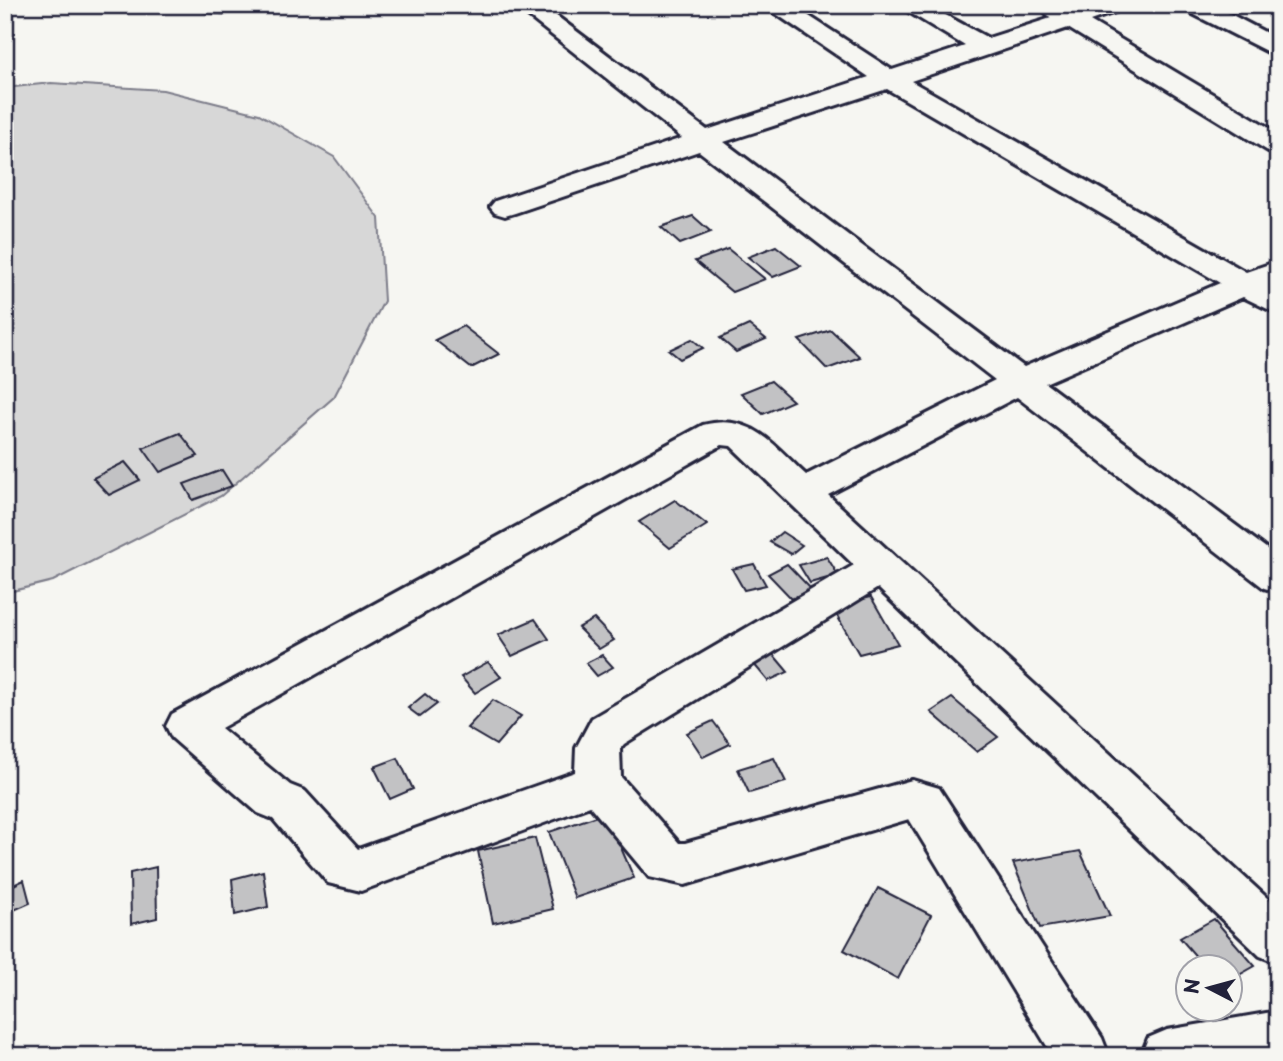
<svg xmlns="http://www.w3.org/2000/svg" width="1283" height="1061" viewBox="0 0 1283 1061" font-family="'Playpen Sans',sans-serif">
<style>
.green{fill:#d7d7d7;stroke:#7c7c89;stroke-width:2}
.building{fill:#c2c2c4;stroke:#22223b;stroke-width:2}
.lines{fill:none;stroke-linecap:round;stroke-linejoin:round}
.street-casing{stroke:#22223b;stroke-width:6}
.street{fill:#f6f6f2;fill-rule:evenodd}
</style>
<rect width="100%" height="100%" fill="#f6f6f2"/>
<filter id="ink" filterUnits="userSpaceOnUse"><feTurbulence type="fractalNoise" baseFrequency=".0143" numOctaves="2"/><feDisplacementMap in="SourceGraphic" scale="14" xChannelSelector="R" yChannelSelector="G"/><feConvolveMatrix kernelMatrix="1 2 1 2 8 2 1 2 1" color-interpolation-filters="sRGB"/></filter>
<g filter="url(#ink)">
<path class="green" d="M51 83 163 90 259 114 334 157 379 218 384 301 334 397 221 496 53 581 5 593V88Z"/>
<g class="building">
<path d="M693 216 711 232 680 244 661 227Z"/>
<path d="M776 246 801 266 773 277 748 257Z"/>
<path d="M728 249 765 279 732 292 695 261Z"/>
<path d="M749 325 766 339 736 352 720 338Z"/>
<path d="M463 326 499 354 471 368 435 340Z"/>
<path d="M831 330 860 357 827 369 799 340Z"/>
<path d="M692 339 703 348 680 359 669 350Z"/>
<path d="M771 381 793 401 763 414 741 393Z"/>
<path d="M180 433 198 456 160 472 143 448Z"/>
<path d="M125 462 140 480 109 495 93 478Z"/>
<path d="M222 470 232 486 193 500 184 484Z"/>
<path d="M675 500 707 525 670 548 639 522Z"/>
<path d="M782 532 802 545 791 554 770 542Z"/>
<path d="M827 557 838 575 810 583 799 565Z"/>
<path d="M754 564 766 585 744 590 732 569Z"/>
<path d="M787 564 811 589 792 599 768 574Z"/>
<path d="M871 597 898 644 859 654 832 607Z"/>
<path d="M535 619 549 639 512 656 498 635Z"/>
<path d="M594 619 614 640 599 649 578 628Z"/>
<path d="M767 647 788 672 768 681 748 657Z"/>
<path d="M602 655 613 667 597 676 586 663Z"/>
<path d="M488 662 501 677 475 693 461 677Z"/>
<path d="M425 694 437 704 420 717 408 708Z"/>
<path d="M952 698 998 737 977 752 931 712Z"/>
<path d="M493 700 521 716 496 745 467 728Z"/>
<path d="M713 721 730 744 703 757 687 733Z"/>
<path d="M398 758 413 789 390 799 374 767Z"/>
<path d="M774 758 786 782 749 793 738 769Z"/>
<path d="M606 813 634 878 575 898 549 832Z"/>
<path d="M535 838 553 909 493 923 478 851Z"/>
<path d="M1080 851 1110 916 1040 928 1013 863Z"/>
<path d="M156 867 157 918 131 924 130 873Z"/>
<path d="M263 871 268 907 235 915 232 879Z"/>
<path d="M24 880 30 903 5 914V889Z"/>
<path d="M878 888 931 915 898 979 844 950Z"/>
<path d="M1214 919 1255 966 1230 980V967H1205L1180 938Z"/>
</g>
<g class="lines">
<g class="street-casing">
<g id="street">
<path d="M202 5H246L243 10C230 13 218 13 205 10Z"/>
<path d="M514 5H542L707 130 869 77 763 5H792L892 70 965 46 897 5H927L988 38 1051 18 1043 10 1046 5H1064L1073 10 1088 5H1124L1121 10 1090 21 1278 133V153L1268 151 1068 28 911 81 1246 272 1278 261V282L1269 285 1278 290V314L1243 297 1045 383 1278 557V592L1264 588 1017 397 828 495 1278 908V963L1260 956 878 588 624 744 620 749 621 777 679 843H685L912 780 939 788 1102 1038 1109 1056H1053L909 819 685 885 649 877 590 806 361 891 328 883 273 819 258 813 172 738 166 726 172 714 703 425C752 412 774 446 806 475L995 380 699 151 515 213 505 216 495 213 490 207 495 201 682 138ZM887 89 1220 283 1024 367 724 142ZM722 445 731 446 854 565 592 718 576 748 575 772 358 849 305 791 290 785 221 728Z"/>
<path d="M1182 5H1213L1278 39V57L1185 10Z"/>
<path d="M1278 1011V1056H1141L1148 1038 1167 1030Z"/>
</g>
</g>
<use href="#street" class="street"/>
</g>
</g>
<rect width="1283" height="1061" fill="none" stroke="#f6f6f2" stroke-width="28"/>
<rect x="14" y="14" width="1255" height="1033" fill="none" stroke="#22223b" stroke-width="2.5" filter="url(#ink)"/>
<g transform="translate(1209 988) rotate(276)"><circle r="33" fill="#f6f6f2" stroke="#a1a1a9" stroke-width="2"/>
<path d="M0-5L12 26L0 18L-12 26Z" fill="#22223b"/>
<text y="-10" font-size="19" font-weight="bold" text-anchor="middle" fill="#22223b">N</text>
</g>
</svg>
